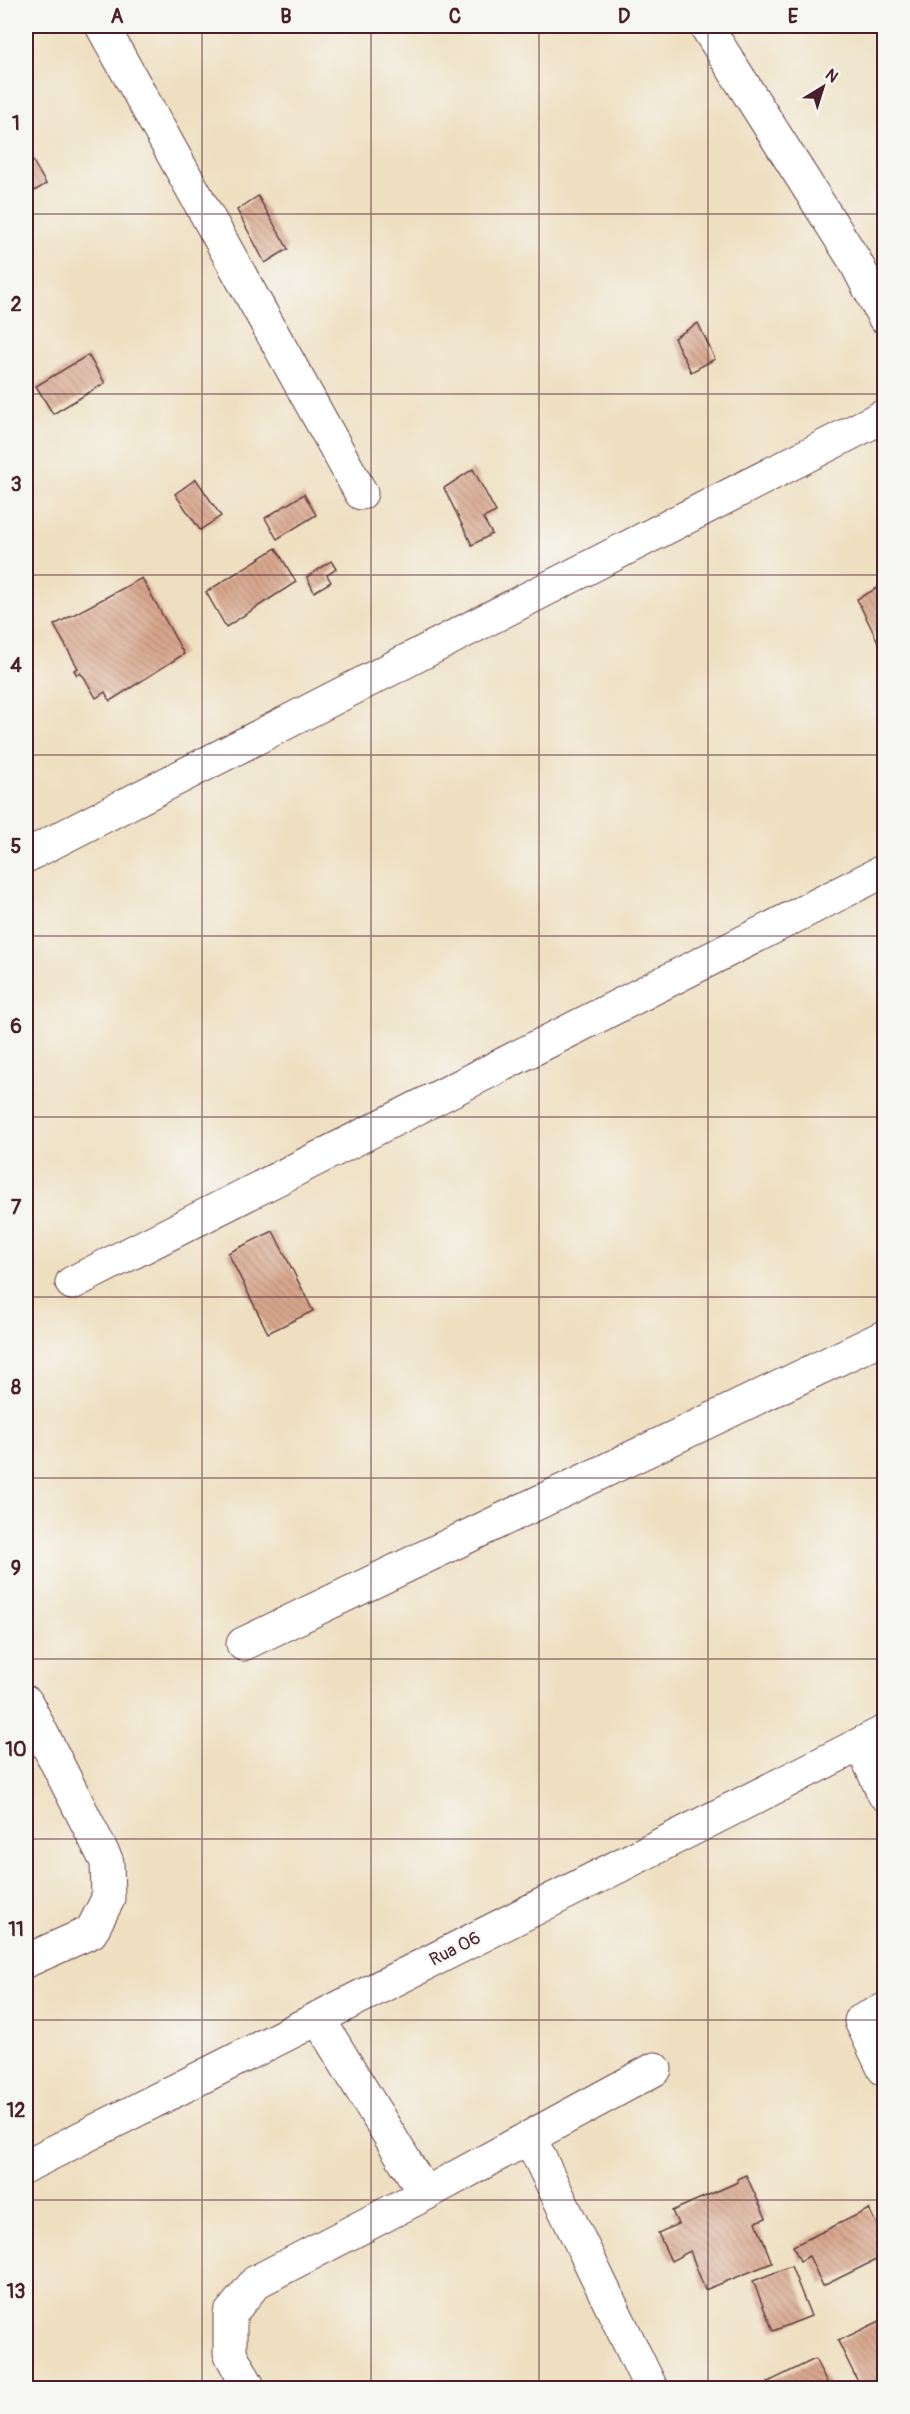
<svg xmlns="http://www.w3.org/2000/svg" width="910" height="2414" viewBox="0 0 910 2414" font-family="Pangolin,sans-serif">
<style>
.building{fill:url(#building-back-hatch)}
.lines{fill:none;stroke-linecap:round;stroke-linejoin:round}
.minor-casing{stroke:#633c41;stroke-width:35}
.minor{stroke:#fff;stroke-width:33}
.grid{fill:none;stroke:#4a1f2b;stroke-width:1.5;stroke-opacity:0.55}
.labels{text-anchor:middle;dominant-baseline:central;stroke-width:4.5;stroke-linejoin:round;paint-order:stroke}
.street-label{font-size:18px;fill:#4a1f2b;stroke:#f6f6f2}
.neatline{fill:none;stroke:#4a1f2b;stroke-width:2}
.grid-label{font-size:20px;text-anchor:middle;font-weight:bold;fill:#4a1f2b}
</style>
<defs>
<pattern id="building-back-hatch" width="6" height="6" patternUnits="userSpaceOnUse" patternTransform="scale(1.5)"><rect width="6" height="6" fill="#d8a78d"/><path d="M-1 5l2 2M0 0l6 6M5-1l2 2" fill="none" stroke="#b18773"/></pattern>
</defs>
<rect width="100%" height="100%" fill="#f6f6f2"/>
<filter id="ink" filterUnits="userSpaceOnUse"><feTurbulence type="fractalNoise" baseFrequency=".0167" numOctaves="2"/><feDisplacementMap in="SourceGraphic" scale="12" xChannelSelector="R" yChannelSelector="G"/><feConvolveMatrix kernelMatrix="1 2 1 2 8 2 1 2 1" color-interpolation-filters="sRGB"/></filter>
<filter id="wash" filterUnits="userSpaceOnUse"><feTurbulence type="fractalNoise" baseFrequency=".008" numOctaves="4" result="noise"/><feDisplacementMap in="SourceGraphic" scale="24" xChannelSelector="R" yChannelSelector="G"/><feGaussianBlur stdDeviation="1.35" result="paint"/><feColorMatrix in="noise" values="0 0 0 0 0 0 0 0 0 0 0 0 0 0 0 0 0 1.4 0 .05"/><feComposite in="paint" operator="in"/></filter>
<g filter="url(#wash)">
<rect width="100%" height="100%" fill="#eedfc0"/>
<g id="blocks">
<g class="building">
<path d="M26 149 46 184 26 196Z"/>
<path d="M258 196 288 249 265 263 237 210Z"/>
<path d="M698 323 715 359 691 372 674 338Z"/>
<path d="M88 355 105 383 53 414 36 386Z"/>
<path d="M473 469 496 512 483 518 492 534 472 545 444 488Z"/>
<path d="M196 479 221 516 200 530 175 494Z"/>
<path d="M304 494 316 515 277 539 265 518Z"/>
<path d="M276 548 296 582 226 627 206 592Z"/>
<path d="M331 561 336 569 327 575 331 582 314 592 307 577Z"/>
<path d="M142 578 184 654 110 701 105 692 96 698 84 677 80 673 77 675 74 670 78 668 54 625Z"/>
<path d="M879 587 884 597V646L881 648 857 599Z"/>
<path d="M273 1231 313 1311 268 1333 228 1253Z"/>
<path d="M746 2175 766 2218 756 2222 772 2263 705 2290 690 2251 671 2261 658 2233 678 2224 672 2211 738 2182 737 2179Z"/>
<path d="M869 2209 884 2240V2256L823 2286 809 2256 800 2261 793 2246Z"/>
<path d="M791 2266 811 2316 773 2331 753 2281Z"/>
<path d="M884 2319V2388H861L838 2341Z"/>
<path d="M815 2359 830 2388H771L768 2382Z"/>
</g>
</g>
</g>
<g filter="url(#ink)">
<use href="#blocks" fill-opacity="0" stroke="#633c41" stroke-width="1.5"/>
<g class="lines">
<g class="minor-casing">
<g id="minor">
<path d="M102 26 361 493"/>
<path d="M706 26 855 261 884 317"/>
<path d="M26 856 884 416"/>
<path d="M72 1283 884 871"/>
<path d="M243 1644 884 1337"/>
<path d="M26 1702 107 1862 108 1899 91 1932 26 1961"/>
<path d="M861 1744 884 1794"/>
<path d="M884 2010 861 2021 884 2069"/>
<path d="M318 2018 425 2194"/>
<path d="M530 2138 651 2388"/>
<path d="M26 2166 884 1732"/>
<path d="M249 2388 230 2353V2314L256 2282 425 2194 655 2069"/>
</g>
</g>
<use href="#minor" class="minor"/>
</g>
</g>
<path class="grid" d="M202 26V2388M371 26V2388M539 26V2388M708 26V2388M26 214H884M26 394H884M26 575H884M26 755H884M26 936H884M26 1117H884M26 1297H884M26 1478H884M26 1659H884M26 1839H884M26 2020H884M26 2200H884"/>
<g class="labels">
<g class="street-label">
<text transform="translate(455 1949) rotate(-27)">Rua 06</text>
</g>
</g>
<rect width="910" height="2414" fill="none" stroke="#f6f6f2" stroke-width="66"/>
<g transform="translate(823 87) rotate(38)" stroke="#f6f6f2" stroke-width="4.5" paint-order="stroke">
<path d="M0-4.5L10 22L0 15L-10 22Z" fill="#4a1f2b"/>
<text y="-9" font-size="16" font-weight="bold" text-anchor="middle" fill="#4a1f2b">N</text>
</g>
<rect x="33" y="33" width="844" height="2348" class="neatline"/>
<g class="grid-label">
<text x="117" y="23">A</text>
<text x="286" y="23">B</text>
<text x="455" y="23">C</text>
<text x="624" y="23">D</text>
<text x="793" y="23">E</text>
<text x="16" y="130">1</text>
<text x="16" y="311">2</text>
<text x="16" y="491">3</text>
<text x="16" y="672">4</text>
<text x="16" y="853">5</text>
<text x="16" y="1033">6</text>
<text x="16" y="1214">7</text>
<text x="16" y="1394">8</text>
<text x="16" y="1575">9</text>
<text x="16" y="1756">10</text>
<text x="16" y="1936">11</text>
<text x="16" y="2117">12</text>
<text x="16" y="2298">13</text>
</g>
</svg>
